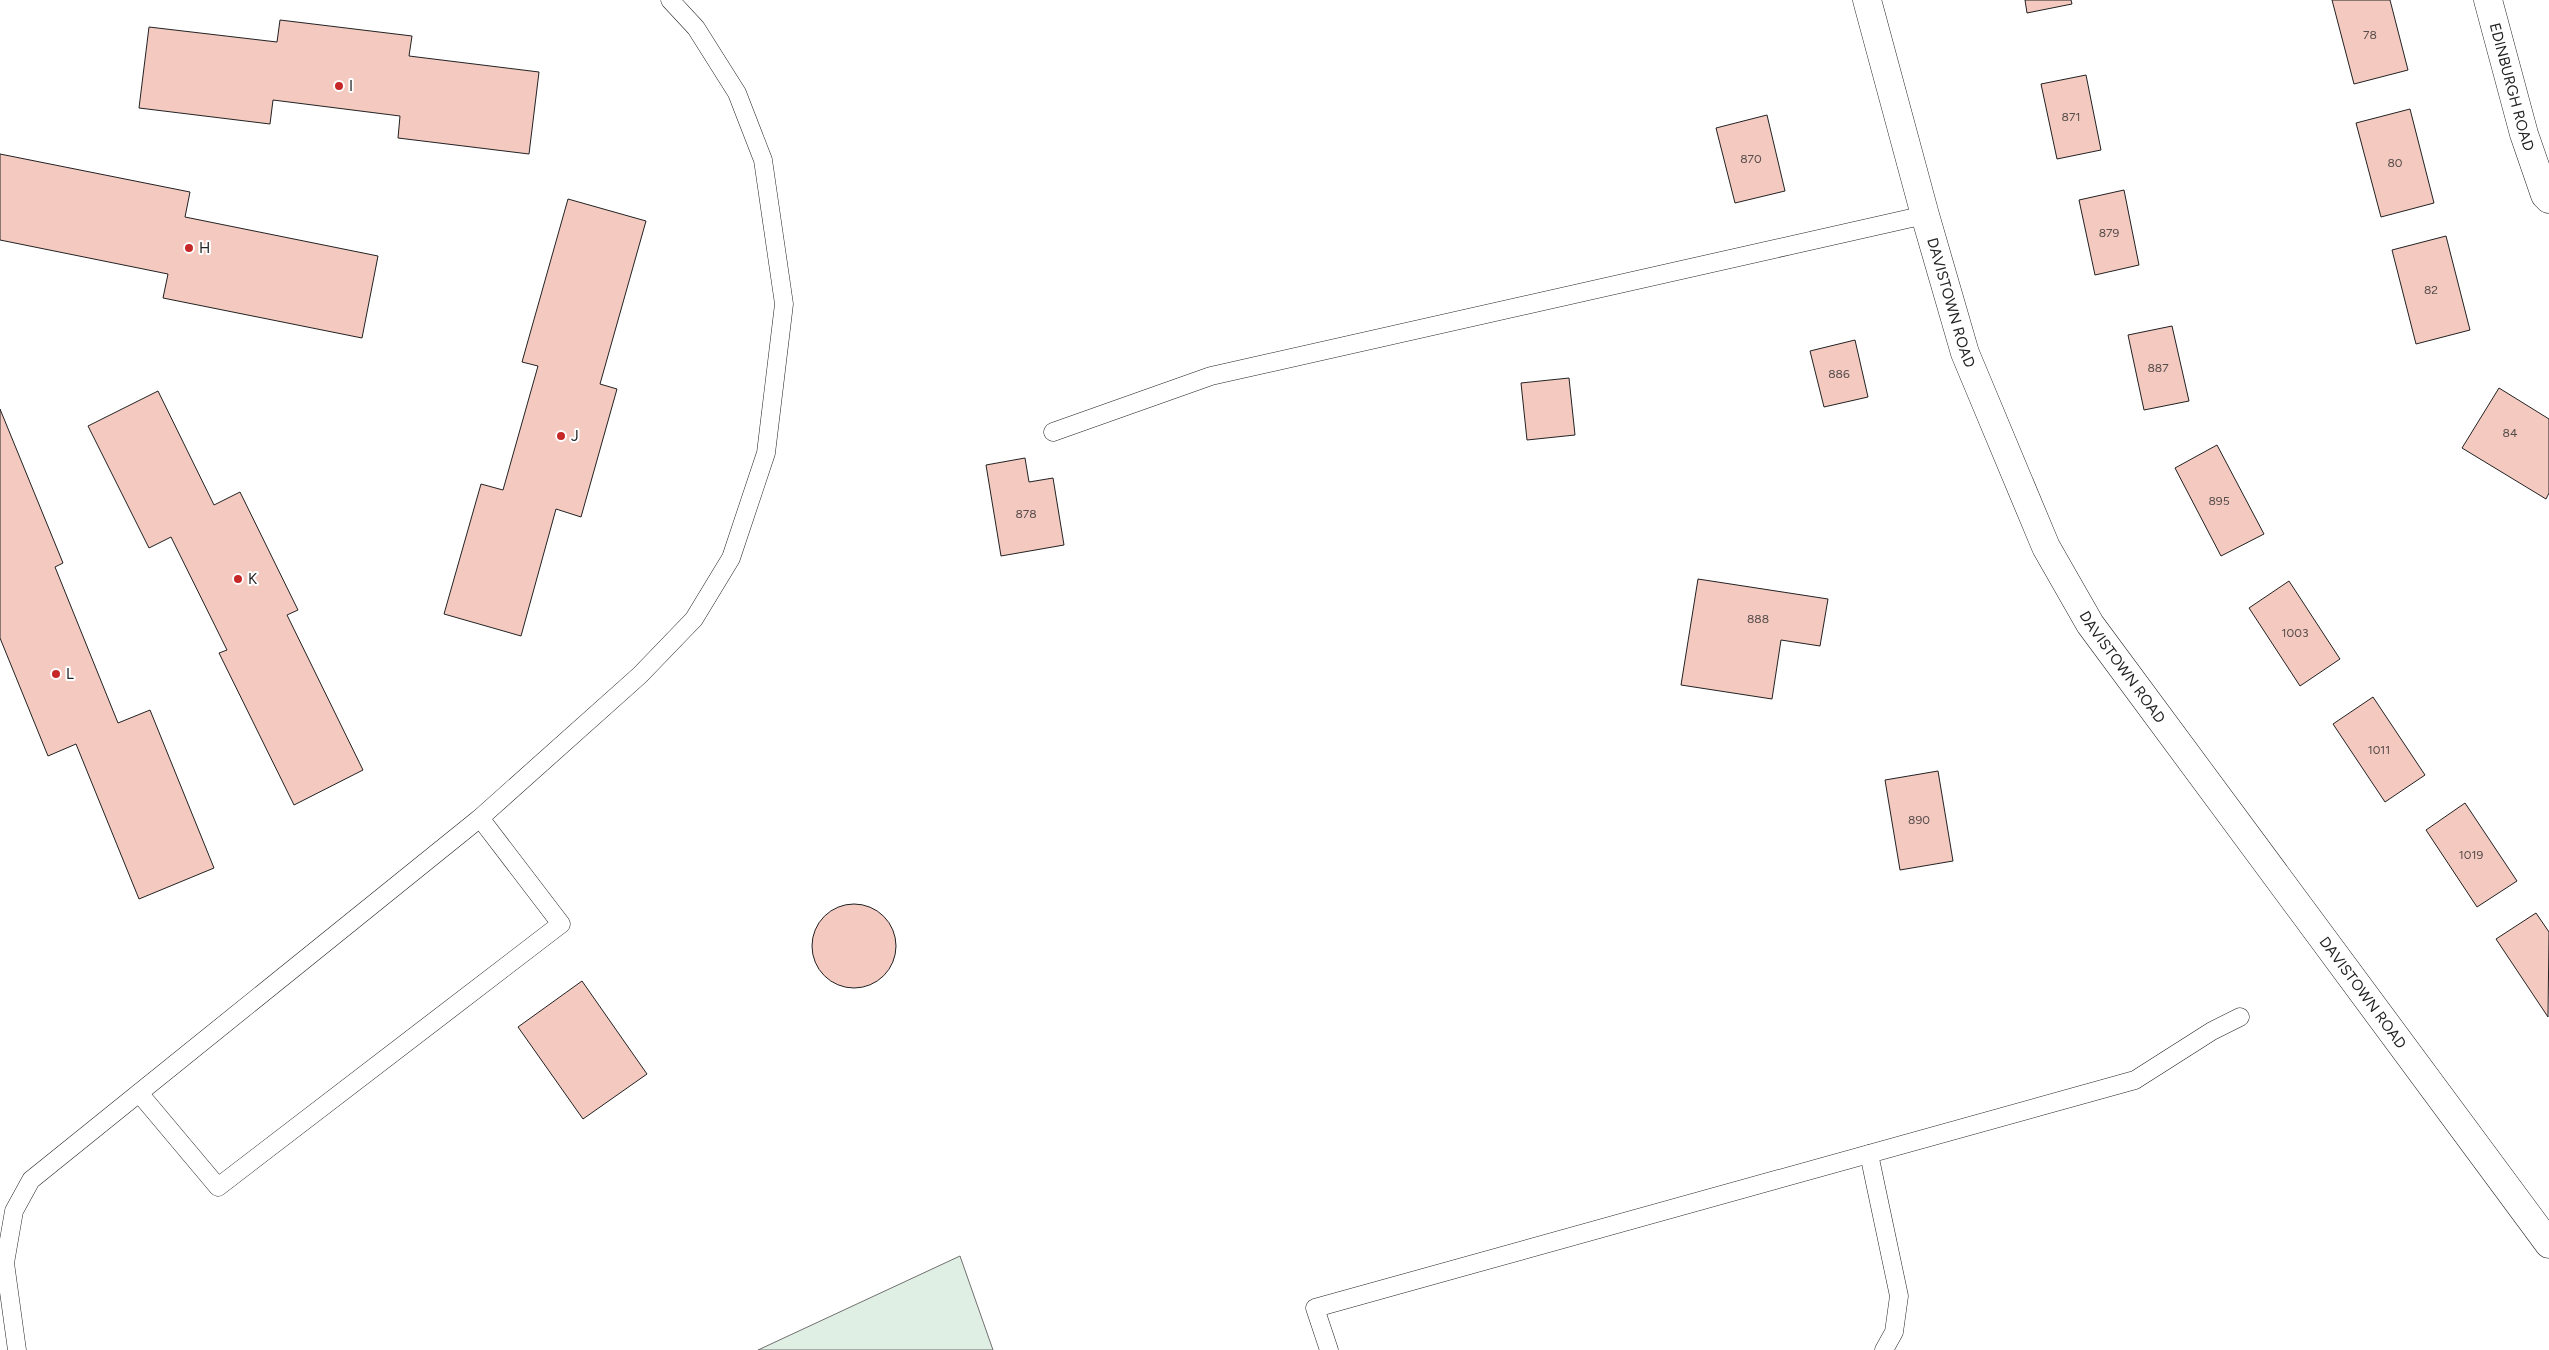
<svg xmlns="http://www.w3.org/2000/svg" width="2549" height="1350" viewBox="0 0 2549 1350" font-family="Figtree,sans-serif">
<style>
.green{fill:#e0efe3;stroke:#6f6f6f}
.building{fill:#f3c9c0;stroke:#222}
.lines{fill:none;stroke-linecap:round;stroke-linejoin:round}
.lane-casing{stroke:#222;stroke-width:19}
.street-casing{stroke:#222;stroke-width:29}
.secondary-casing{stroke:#222;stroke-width:29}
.lane{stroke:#fff;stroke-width:18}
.street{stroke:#fff;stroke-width:28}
.secondary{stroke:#fff;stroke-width:28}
.poi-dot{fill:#c62828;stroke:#fff;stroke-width:2}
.labels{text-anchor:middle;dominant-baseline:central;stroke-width:4;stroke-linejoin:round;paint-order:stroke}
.number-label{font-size:12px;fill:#564c4a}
.poi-label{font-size:15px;fill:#222;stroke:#fff;text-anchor:start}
.street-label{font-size:15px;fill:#222;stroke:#fff}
</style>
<rect width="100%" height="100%" fill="#fff"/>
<path class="green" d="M960 1256 993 1350H758Z"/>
<g class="building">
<path d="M2025 0H2071L2072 4 2027 13Z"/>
<path d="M2332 0H2390L2408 70 2354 84Z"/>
<path d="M280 20 412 36 409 56 539 72 529 154 398 138 400 116 273 100 270 124 139 108 149 27 277 42Z"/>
<path d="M2086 75 2101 150 2057 159 2041 84Z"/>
<path d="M2410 109 2434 203 2381 217 2356 123Z"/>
<path d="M1767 115 1785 191 1735 203 1716 128Z"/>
<path d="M0 154 190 192 185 217 378 256 362 338 163 298 168 274 0 240Z"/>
<path d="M2124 190 2139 265 2095 275 2079 200Z"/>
<path d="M568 199 646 221 600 384 617 389 581 517 556 509 521 636 444 614 481 484 503 490 538 366 522 362Z"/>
<path d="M2446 236 2470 330 2416 344 2392 250Z"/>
<path d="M2172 326 2189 401 2144 410 2128 335Z"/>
<path d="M1855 340 1868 397 1824 407 1810 351Z"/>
<path d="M1569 378 1575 435 1527 440 1521 383Z"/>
<path d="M2499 388 2549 419V493L2546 499 2462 448Z"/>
<path d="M158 391 214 505 240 492 298 610 287 615 363 770 294 805 219 653 227 650 171 537 149 548 88 426Z"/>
<path d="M0 409 63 563 55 567 118 723 150 710 214 868 139 899 76 744 48 756 0 638Z"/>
<path d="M2217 445 2264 534 2221 556 2175 468Z"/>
<path d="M1025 458 1029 482 1053 478 1064 545 1001 556 986 465Z"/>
<path d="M1698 579 1828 599 1820 646 1781 640 1772 699 1681 685Z"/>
<path d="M2289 581 2340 659 2300 686 2249 608Z"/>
<path d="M2373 697 2425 775 2385 802 2333 724Z"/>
<path d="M1938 771 1953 861 1900 870 1885 780Z"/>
<path d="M2465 803 2517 881 2477 907 2426 830Z"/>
<circle cx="854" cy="946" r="42"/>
<path d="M2536 913 2549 932 2548 1017 2496 939Z"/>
<path d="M582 981 647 1074 583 1119 518 1027Z"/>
</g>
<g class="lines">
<g class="lane-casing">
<g id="lane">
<path d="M1053 432 1211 376 1925 215"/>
<path d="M139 1093 218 1187 561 924 480 818"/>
<path d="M1869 1154 1899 1296 1894 1332 1884 1350"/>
<path d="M17 1350 5 1263 14 1211 31 1180 480 818 640 675 694 619 731 558 766 453 784 304 763 160 737 93 696 28 670 0"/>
<path d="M1329 1350 1315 1308 2135 1080 2212 1031 2240 1017"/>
</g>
</g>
<g class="street-casing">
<g id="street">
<path id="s1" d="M2488 0 2524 134 2545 195 2549 199"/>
</g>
</g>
<g class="secondary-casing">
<g id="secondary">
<path id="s2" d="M1867 0 1925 215 1965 353 2046 547 2090 624 2549 1244"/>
</g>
</g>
<use href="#lane" class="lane"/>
<use href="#street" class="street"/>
<use href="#secondary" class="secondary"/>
</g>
<g class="poi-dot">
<circle cx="339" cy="86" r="5"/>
<circle cx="189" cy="248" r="5"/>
<circle cx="561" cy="436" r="5"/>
<circle cx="238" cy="579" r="5"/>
<circle cx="56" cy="674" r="5"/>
</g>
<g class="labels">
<g class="number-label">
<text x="2370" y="35">78</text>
<text x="2071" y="117">871</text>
<text x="1751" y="159">870</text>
<text x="2395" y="163">80</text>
<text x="2109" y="233">879</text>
<text x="2431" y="290">82</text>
<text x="2158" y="368">887</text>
<text x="1839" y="374">886</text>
<text x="2510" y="433">84</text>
<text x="2219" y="501">895</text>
<text x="1026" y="514">878</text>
<text x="1758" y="619">888</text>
<text x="2295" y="633">1003</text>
<text x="2379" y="750">1011</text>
<text x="1919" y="820">890</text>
<text x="2471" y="855">1019</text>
</g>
<g class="poi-label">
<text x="349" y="86">I</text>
<text x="199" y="248">H</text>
<text x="571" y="436">J</text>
<text x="248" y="579">K</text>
<text x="66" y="674">L</text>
</g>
<g class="street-label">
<text stroke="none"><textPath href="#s1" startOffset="90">EDINBURGH ROAD</textPath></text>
<text stroke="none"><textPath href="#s2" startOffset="314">DAVISTOWN ROAD</textPath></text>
<text stroke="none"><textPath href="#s2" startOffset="719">DAVISTOWN ROAD</textPath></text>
<text stroke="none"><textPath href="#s2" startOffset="1124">DAVISTOWN ROAD</textPath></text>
</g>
</g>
</svg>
